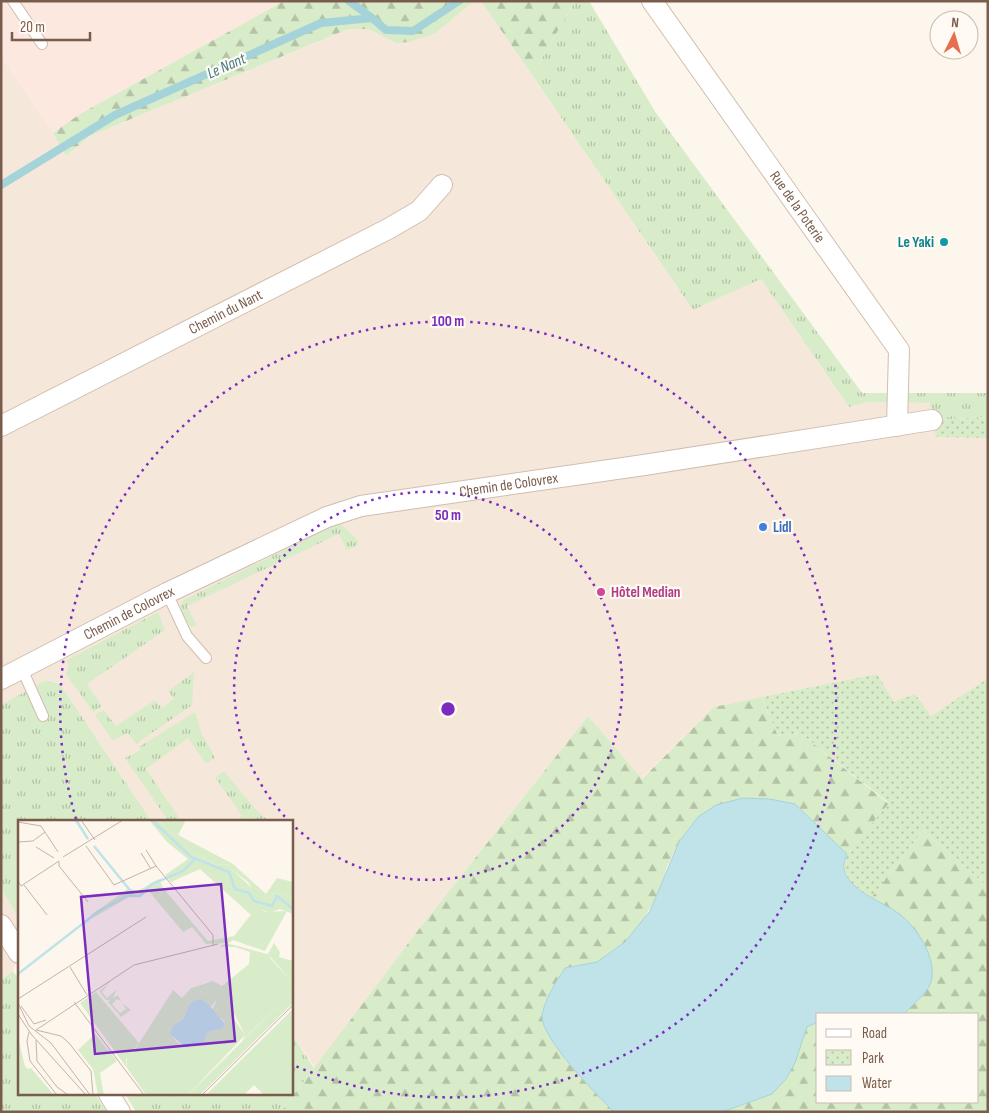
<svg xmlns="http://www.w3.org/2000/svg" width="989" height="1113" font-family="'Sofia Sans Condensed',sans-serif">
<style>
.residential{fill:#f5e8da}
.commercial{fill:#fde8e0}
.grass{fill:url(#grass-tufts)}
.forest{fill:url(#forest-firs)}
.park{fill:url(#park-dots)}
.water{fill:#bfe3e8;stroke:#a5d3da}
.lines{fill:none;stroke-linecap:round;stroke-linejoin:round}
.stream{stroke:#a5d3da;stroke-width:8}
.service-casing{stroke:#d1beb0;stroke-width:12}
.minor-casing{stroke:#d1beb0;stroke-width:22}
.service{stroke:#fff;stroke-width:10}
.minor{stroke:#fff;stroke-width:20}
.ring{fill:none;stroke:#7b2cbf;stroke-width:2.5;stroke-dasharray:2.5 5}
.culture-dot{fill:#0f9aa8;stroke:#fffaf3;stroke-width:2}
.shop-dot{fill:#3f7fe0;stroke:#fffaf3;stroke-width:2}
.hotel-dot{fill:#d1479c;stroke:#fffaf3;stroke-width:2}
.labels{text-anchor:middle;stroke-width:4.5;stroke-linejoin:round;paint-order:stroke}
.street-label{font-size:15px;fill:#7a5c4d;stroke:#fffaf3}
.culture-label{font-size:15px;font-weight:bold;fill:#0d838f;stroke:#fffaf3;text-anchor:end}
.shop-label{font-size:15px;font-weight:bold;fill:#366cbe;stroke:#fffaf3;text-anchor:start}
.hotel-label{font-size:15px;font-weight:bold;fill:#b23c85;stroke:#fffaf3;text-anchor:start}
.water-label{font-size:16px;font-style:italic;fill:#437c86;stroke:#fffaf3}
.inset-river{fill:none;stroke:#bfe3e8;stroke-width:2.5}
.inset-road{fill:none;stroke:#c5b3a7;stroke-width:1}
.view{fill:#7b2cbf;fill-opacity:0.15;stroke:#7b2cbf;stroke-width:2.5}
.inset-edge{fill:none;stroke:#7a5c4d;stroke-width:2.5}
.centre{fill:#7b2cbf;stroke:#fffaf3;stroke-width:2.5}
.ring-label{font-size:15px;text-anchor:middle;font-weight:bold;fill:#7b2cbf;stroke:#fffaf3;stroke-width:4.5;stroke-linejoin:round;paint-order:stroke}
</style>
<defs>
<pattern id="grass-tufts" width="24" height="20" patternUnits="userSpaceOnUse" patternTransform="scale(1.25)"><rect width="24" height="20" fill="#d8ecc9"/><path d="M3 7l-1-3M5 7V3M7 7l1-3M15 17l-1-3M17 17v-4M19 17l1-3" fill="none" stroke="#b4c2a5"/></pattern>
<pattern id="forest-firs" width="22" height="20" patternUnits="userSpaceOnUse" patternTransform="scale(1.25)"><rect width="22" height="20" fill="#d8ecc9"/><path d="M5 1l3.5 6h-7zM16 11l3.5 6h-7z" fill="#b4c2a5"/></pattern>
<pattern id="park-dots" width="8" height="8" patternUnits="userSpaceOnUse" patternTransform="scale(1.25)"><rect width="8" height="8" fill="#d8ecc9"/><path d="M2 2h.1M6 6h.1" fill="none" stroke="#b4c2a5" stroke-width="1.8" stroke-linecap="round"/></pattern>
</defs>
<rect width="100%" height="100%" fill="#fdf6ec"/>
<path class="residential" d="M474 1H481L693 310 761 279 849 407 867 402 931 403 936 437 988 438V678L931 716 894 702 877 674 714 707 641 779 588 716 419 929 315 1068 291 1033V822H152L60 684 46 680 1 705V56L53 133 66 156 90 136 348 29H368L396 43 436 33Z
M1 888 19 919V954L13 971 1 980Z"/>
<path class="commercial" d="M1 1H284L80 114 53 133 1 56Z"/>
<path class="grass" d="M575 1H589L656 113 862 393H988V417L932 420 930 403 867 402 849 407 761 279 693 310 532 75Z
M336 524 342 525 358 541V545L347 550 339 534 187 606 197 626 190 627 180 608 182 601Z
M158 612 165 630 87 684 102 706 93 712 66 674 69 665 67 660Z
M194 672 192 705 136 744 128 733 113 741 95 715 104 710 116 726 155 700 162 708 174 699 168 691Z
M46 680 60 684 152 822H19V919L1 888V705Z
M195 712 201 732 215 758 206 764 188 738 146 769 182 822H169L125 758 141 750 139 747Z
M224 771 256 810 271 822H235L242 816 215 777Z
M13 971 19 979V1094H95L107 1112H1V980Z
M291 1033 314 1068 281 1112H136L125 1094H291Z"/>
<path class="forest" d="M284 1H474L436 33 409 42 396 43 368 29H348L90 136 66 156 53 133 80 114Z
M481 1H575L532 75Z
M762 697 778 736 800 733 889 804 847 854 795 804 698 817 679 842 667 867 657 897 640 925 625 942 597 962 565 968C556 982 542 1001 542 1017 542 1040 597 1094 614 1112H281L419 929 588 716 642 779 714 707Z
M923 830 988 887V1112H722L772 1094 807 1027 818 1022V1102H978V1014H904L923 993 903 917 871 898Z"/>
<path class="park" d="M988 417V438L936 437 932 420Z
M877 674 894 702 915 694 931 716 988 678V887L923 830 871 898 850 882 844 869 847 854 889 803 800 733 778 736 762 697Z"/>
<path class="water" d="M743 798 770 799 795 804 847 854C846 858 843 865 844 869 848 892 888 903 903 917 919 931 937 959 931 982 928 993 911 1006 904 1014H818V1022L807 1027 795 1063 786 1079 772 1094 722 1112H614C597 1095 542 1039 542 1017 543 1001 556 982 565 968L597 962 625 942 650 911 679 842 698 817 716 805Z"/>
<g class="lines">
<path class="stream" d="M349 1 372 18
M1 185 115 115 321 23 372 18 386 30 413 31 459 1"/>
<g class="service-casing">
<path id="service" d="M13 1 42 44
M167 593 187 636 206 658
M22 669 43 716"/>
</g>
<g class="minor-casing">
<g id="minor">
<path id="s1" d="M652 1 899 350 897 426"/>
<path id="s2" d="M1 426 388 229 419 211 442 185"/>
<path id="s3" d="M1 679 167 593 327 517 361 506 644 465 932 420"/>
<path d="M1 925 19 953"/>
<path d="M109 1094 120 1112"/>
</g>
</g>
<use href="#service" class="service"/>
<use href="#minor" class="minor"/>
</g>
<g class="ring">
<path d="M290 822A194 194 0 1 1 292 824"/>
<path d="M76 819A388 388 0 1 1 293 1065"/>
</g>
<circle class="culture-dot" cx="944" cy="242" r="5"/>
<circle class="shop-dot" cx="763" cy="527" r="5"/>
<circle class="hotel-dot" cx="601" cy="592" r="5"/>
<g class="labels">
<g class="street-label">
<text dy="5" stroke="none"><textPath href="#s1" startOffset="252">Rue de la Poterie</textPath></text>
<text dy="5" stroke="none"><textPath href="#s2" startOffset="252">Chemin du Nant</textPath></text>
<text dy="5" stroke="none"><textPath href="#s3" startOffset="549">Chemin de Colovrex</textPath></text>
<text dy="5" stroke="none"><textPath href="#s3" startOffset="144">Chemin de Colovrex</textPath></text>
</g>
<g class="culture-label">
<text x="934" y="247">Le Yaki</text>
</g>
<g class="shop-label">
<text x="773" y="532">Lidl</text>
</g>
<g class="hotel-label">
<text x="611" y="597">Hôtel Median</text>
</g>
<g class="water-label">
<text transform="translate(226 65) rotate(-24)" y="6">Le Nant</text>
</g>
</g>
<g transform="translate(18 820)">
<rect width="275" height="275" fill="#fdf6ec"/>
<path d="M140 0H168L160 15 215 44 248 74 259 58 275 62V78L256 73 252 78 244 77 237 73 230 62 213 49 212 44 198 45 176 34ZM145 68 190 121 216 116 239 87 247 92 269 91 247 131 215 120 211 123 188 124 174 107 165 112 139 81ZM93 161 84 172 89 178 99 169 95 178 100 175 103 181 99 179 94 184 102 193 108 189 104 183 113 190 103 197 90 182 92 180H88L81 171ZM275 171V183L182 275H170ZM78 172 121 223 108 239 109 248 62 183ZM275 189V275H246L236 265 226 275H188ZM77 214 99 241 82 253 86 275H80L75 249 60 230ZM0 218 7 246 10 249 13 248 36 275H0Z" fill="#d8ecc9"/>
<path d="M131 0H140L176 34 198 45 213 44V49L244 77 252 78 256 73 275 78V94L262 89 251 93 240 88 233 95 182 49 153 62 147 55 170 39 149 22ZM141 59 145 68 139 81 131 71 122 77 113 76 75 98 73 95 111 68 119 71ZM256 123 262 132 261 137 275 141V163L250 134ZM180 166 182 171 199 179 193 187 185 180 172 183 165 199 154 209V216L159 222 166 227H173L186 222 190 212 200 210 207 202 197 193 204 182 215 191 216 199 227 215 170 275H128L109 248V236L116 231 155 170 164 178 173 168Z" fill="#d8ecc9"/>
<path d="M208 123 253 135 252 138 275 163V171L224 221 227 215 215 191 204 183 197 193 194 191 199 179 182 171 180 166 195 161 204 166 231 144 232 132 217 127H201Z" fill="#d8ecc9"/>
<path d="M178 180H185L193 187 207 204 203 209 190 212 186 222 168 228 152 214 155 206 165 199 172 183Z" fill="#bfe3e8"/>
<path class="inset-river" d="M58 0 70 19M134 0 173 37 211 52 217 69 231 73 236 81 254 86 259 76 275 89M76 26 115 74M0 154 81 91 109 76H122L134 64 165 51 178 38"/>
<path class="inset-road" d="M63 0 77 20M0 2 23 6 40 32M0 22 15 21 27 12M68 26 96 65 138 46 195 115V126M18 27 36 38M128 30 138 46M123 33 133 49M45 37 105 0M0 61 3 66 41 41V46L70 82M6 65 29 95M52 147 69 175M0 179 128 97M56 182 126 275M0 183 11 206 33 223 72 275M3 186 16 204 28 200M0 194 13 214 68 275M18 210 116 145 200 124M18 210 43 216 51 223 73 251 75 275M11 212 9 221 12 241 39 275M18 220 19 241 39 267 50 275M184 275 275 185"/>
<path class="view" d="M203 64 217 221 77 234 63 77Z"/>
<rect width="275" height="275" class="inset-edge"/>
</g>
<circle cx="448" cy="709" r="8" class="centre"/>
<g class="ring-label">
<text x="448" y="326">100 m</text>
<text x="448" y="520">50 m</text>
</g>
<rect width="989" height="1113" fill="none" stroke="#7a5c4d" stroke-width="5"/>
<rect x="816" y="1013" width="162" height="90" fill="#fffaf3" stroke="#cabbb1"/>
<rect x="826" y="1029" width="25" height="8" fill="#ffffff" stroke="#cabbb1"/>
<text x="862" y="1038" font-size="15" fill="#7a5c4d">Road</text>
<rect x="826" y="1050" width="25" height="15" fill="url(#park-dots)" stroke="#cabbb1"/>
<text x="862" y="1063" font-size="15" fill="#7a5c4d">Park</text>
<rect x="826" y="1076" width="25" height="15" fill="#bfe3e8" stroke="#cabbb1"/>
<text x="862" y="1088" font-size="15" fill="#7a5c4d">Water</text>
<g transform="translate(954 35) rotate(5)"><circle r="24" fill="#fffaf3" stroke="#cabbb1"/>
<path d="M0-4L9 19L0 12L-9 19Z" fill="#e76f51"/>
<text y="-8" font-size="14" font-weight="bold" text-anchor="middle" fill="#7a5c4d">N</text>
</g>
<path d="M12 32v8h78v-8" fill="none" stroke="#7a5c4d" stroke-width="2.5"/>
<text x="20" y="32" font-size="15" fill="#7a5c4d" stroke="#fffaf3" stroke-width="4" paint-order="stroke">20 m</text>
</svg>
